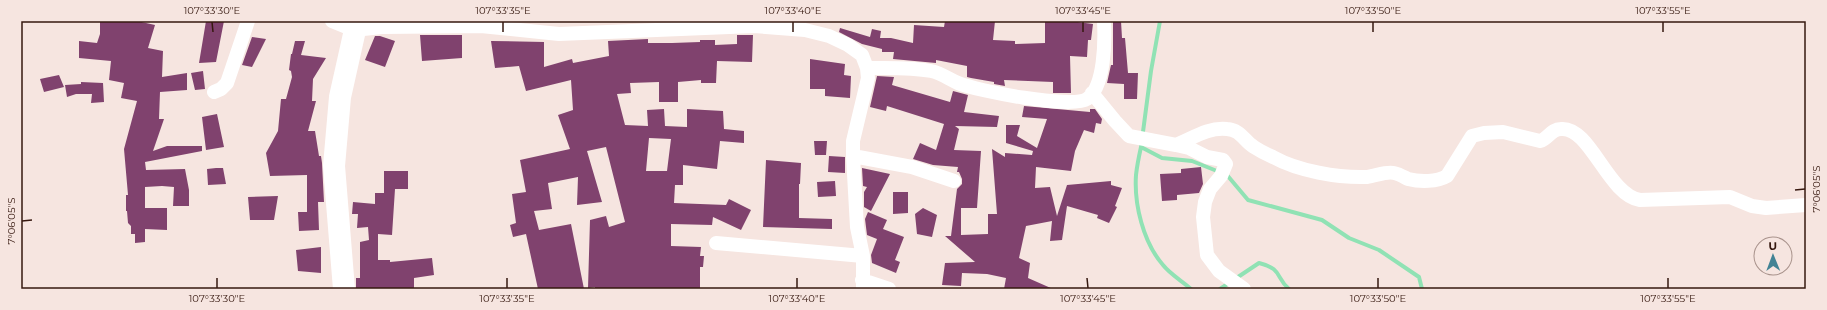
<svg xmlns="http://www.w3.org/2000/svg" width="1827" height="310" font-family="Montserrat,sans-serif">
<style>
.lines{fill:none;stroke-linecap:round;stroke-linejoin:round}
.stream{stroke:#90e2b4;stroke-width:4}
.building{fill:#80426e;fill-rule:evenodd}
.minor{stroke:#fff;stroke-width:14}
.primary{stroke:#fff;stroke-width:22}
.ticks{fill:none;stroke:#36180f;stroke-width:1.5}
.neatline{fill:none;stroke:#36180f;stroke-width:1.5}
.ticks-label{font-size:10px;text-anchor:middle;fill:#36180f}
</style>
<rect width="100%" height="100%" fill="#f6e5e0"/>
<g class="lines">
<path class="stream" d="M1160 21 1151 71 1141 147 1162 158 1192 161 1227 175 1248 200 1322 220 1349 238 1379 250 1419 277 1422 289
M1141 147C1139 156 1137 166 1136 175 1134 204 1143 242 1163 265 1170 274 1182 281 1191 289
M1220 289 1259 263C1283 269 1275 277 1289 289"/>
</g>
<path class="building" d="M100 21H137L155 25 148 48 163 51 162 77 187 73V90L160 92 159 119H164L153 151 167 146H202V151L145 162 146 170 185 169 189 190V206H173L174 187 162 186 145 187V208H167V230L145 229V242L135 243V234H131V226L128 223 127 211H126V195H128L124 149 137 101 121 98 124 83 109 80 111 61 79 58V41L97 43 100 34Z
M206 21H224L216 62 199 63Z
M945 21H995L993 40 1015 41V44L1045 43V21H1070L1093 24 1091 40H1088L1087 57 1070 56 1071 93H1053V82L1004 80 1005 86 994 84V82L971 78 967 77V66L936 60V63L893 59 894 52H882V49L862 44 839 32 840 28 870 37 872 29 881 31 880 38H891L913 43 914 25 944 27Z
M1113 21H1121L1122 38H1125L1128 73H1138L1137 99H1124V84L1107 83 1111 65H1113Z
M420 35H462V58L422 61Z
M737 35H753L752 62 717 61 716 83H701V80L678 82V102H659V82L630 83 631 93 617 94 625 125 648 126 647 110 664 109 665 126 687 127V109L723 111 724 129 744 131V143L720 141 717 169 683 165V185H675L674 203 726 205 729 199 751 210 741 230 713 217 712 225 671 224V246L701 247 700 256H704L703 267H700V289H595V287L588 288 590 220 606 216 609 227 625 222 606 147 587 151 602 202 577 205 578 177 548 183 552 209 534 211 539 230 571 224 584 289H538L526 234 513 237 510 225 516 223 512 194 526 192 520 160 570 149 558 115 573 110 571 80 526 91 519 66 495 68 491 41 544 42V67L572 59 573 63 609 56 608 41 648 39V43H672L700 42V40H715V45L737 44ZM649 138 671 139 667 171H646Z
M375 36H380L395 41 385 67 365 60Z
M252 37 266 39 252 67 242 65Z
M295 41H305L301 55 326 58 313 79 312 101H316L308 131H315L319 156H321L322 163 324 202H318L319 230 299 231 298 212H307V175L270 176 266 153 278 131 281 99H286L292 77 291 71 289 70 291 54H292Z
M810 59 845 64 844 75 851 76 850 98 825 96V89H810Z
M203 71 205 89 195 90 191 73Z
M59 75 64 87 44 92 40 79Z
M877 76 894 77 892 85 950 102 953 91 968 95 964 112 999 116 997 127 955 126 959 129 954 150 981 151 977 208H961V235L988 234V214H997L992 149 1005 157V153L1032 155 1033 151 1006 143V125H1020L1017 136 1037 148 1047 119 1022 117 1024 106 1090 112V109H1095L1102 119 1101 124 1096 123 1094 133 1084 130 1075 151 1071 171 1036 167 1035 188 1050 187 1057 216 1067 185 1111 181V185L1122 188 1115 206 1117 207 1109 223 1097 218 1098 215 1067 206 1062 240 1050 241 1052 221 1026 226 1019 258 1030 263 1028 278 1053 289H1004L1006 278 987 274 962 273 961 286 942 285 945 263 975 262 945 236H951L957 189 962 184V179L959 172H957L958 167 933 165 913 159 920 143 936 150 944 124 887 106 886 111 870 107Z
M81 82 103 83 104 102 91 103 92 94H76L67 97 65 85 81 84Z
M217 114 224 147 206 150 202 117Z
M814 141H827L826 155H815Z
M829 156 845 157V173L828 172Z
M766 160 801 163 800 184H799V218L832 219V229L763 227Z
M1201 167 1203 184 1199 193 1177 195V200L1162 201 1160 174 1181 173V169Z
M216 168H223L226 184 208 185 207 169Z
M862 168 890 174 871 211 864 207V192L867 187 863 186Z
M384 171H408V189H395L392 235 378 234V260H390V262L432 258 434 275 414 278V289H356V278H360V242L369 240 368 227 357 228 358 214H352L353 202 375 204V193H384Z
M835 181 836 196 818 197 817 182Z
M893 192H908V213L893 214Z
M278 196 274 220H250L248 197Z
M923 208 937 215 932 237 917 234 915 214Z
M868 212 887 220 883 229 904 237 895 260 900 262 896 273 872 263 871 255 877 239 867 235 865 219Z
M321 247V273L298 271 296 250Z"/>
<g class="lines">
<path class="minor" d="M332 21 354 30 382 27 481 26 559 34 754 26 805 30 829 36 848 45 862 55 867 68 868 78 853 141V156L857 227 863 256V289
M867 68C888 68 911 67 931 71 941 73 949 79 958 83 977 91 1072 109 1087 99 1105 87 1105 40 1104 21
M214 92 221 89 227 83 248 21
M1092 93 1115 121 1129 136 1176 145 1189 148 1207 157 1223 160 1226 164 1221 176 1210 189 1205 202 1203 217 1207 255 1219 271 1244 289
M1176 145C1193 138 1208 127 1227 129 1241 130 1244 141 1254 147 1260 151 1266 154 1273 157 1298 171 1338 178 1367 177 1376 176 1386 171 1394 173 1399 174 1404 177 1408 179 1420 182 1437 182 1447 176L1472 136 1484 133 1503 132 1540 141C1548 139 1551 129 1561 129 1590 126 1608 195 1640 200L1730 197 1752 206 1766 208 1806 205
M853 156 912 167 954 181
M716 243 863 256
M862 280 889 289"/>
<path class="primary" d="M344 289 334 166 340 97 357 21"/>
</g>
<path class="ticks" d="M212 22 213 32M503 22V32M793 22V32M1083 22V32M1373 22V32M1663 22V32M1795 190 1805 189M22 221 32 220M217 278V288M507 278V288M797 278V288M1087 278 1088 288M1378 278V288M1668 278V288"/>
<rect width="1827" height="310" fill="none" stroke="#f6e5e0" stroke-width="44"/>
<g transform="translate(1773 256) rotate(359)"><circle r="19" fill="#f6e5e0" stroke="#a9938c"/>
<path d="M0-3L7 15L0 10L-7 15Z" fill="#428395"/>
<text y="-6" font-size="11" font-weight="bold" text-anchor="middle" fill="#36180f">U</text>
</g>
<rect x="22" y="22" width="1783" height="266" class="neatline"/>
<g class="ticks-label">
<text x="212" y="14">107°33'30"E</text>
<text x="503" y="14">107°33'35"E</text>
<text x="793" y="14">107°33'40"E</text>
<text x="1083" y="14">107°33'45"E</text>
<text x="1373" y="14">107°33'50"E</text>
<text x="1663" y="14">107°33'55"E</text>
<text transform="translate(1816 189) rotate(-90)" y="4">7°06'05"S</text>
<text transform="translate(11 221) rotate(-90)" y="4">7°06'05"S</text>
<text x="217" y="302">107°33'30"E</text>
<text x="507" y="302">107°33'35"E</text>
<text x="797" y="302">107°33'40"E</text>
<text x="1088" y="302">107°33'45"E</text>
<text x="1378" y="302">107°33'50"E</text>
<text x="1668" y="302">107°33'55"E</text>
</g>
</svg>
